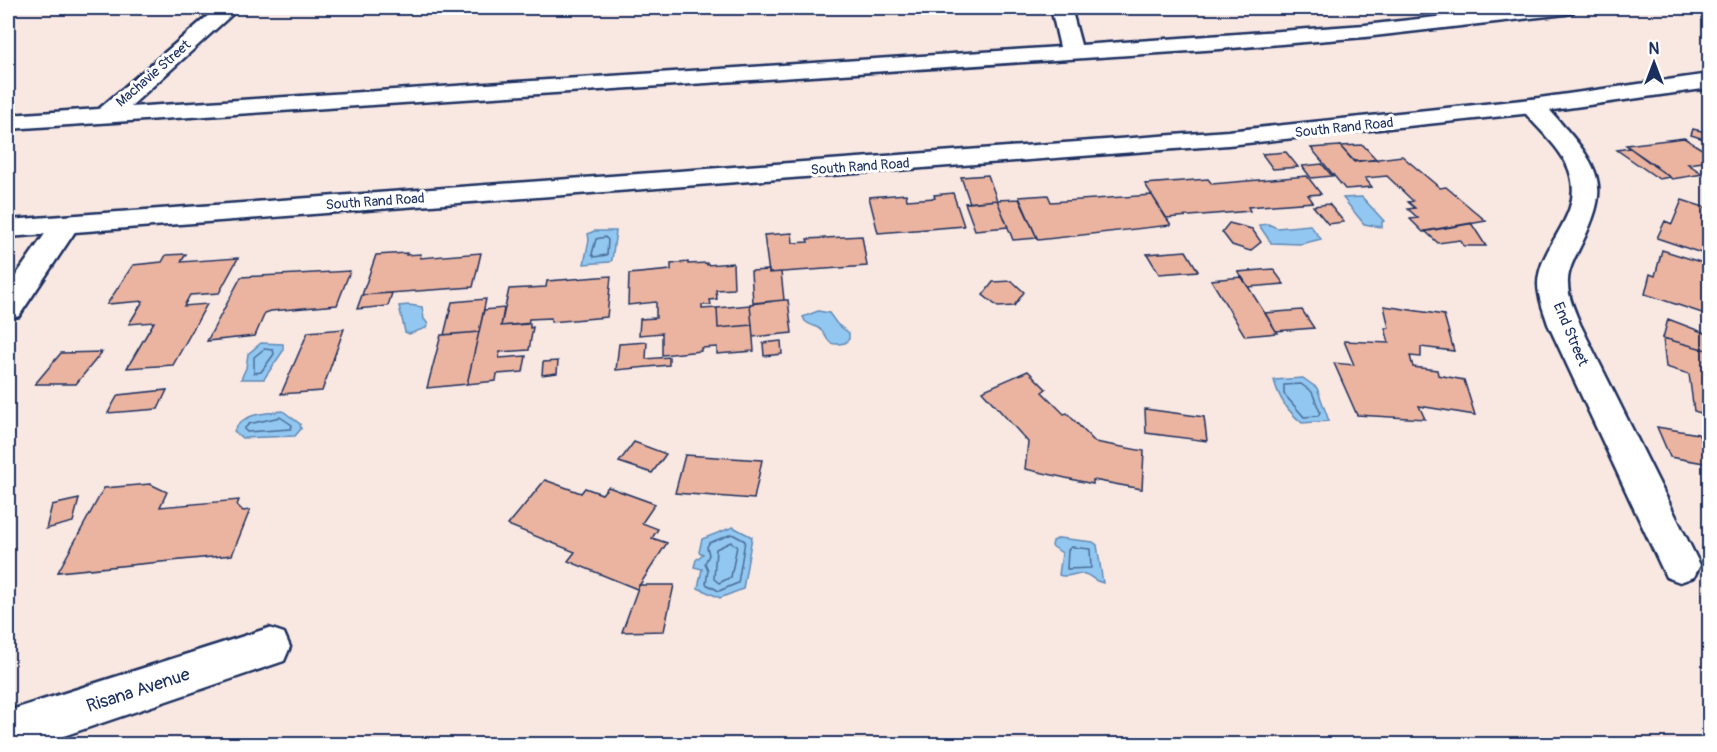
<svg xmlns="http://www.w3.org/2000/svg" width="1717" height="752" font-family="Pangolin,sans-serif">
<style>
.water{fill:#91c7f0;stroke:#628ab6;stroke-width:1.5}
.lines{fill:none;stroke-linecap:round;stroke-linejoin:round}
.shore{stroke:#4a6c98;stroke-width:1.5}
.building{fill:#ebb4a0;stroke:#1b2f5e;stroke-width:1.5}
.minor-casing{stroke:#1b2f5e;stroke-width:5}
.major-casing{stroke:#1b2f5e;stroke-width:5}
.minor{fill:#fff;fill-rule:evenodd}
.major{fill:#fff;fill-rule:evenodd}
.labels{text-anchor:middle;stroke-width:6;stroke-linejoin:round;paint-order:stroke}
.far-street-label{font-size:14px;fill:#1b2f5e;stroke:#fff}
.street-label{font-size:15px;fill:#1b2f5e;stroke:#fff}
.near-street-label{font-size:18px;fill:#1b2f5e;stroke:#fff}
</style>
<rect width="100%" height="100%" fill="#f9e8e2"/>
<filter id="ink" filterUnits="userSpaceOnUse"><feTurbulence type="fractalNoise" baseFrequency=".0167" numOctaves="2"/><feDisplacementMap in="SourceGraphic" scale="12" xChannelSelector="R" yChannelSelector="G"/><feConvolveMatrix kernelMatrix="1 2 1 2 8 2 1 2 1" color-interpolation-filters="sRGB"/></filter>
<g filter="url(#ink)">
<path class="water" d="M1362 197 1384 221 1382 222V227L1364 224 1343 198Z
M1268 224 1277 228 1310 225 1321 239 1301 244 1271 243 1259 225Z
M594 231H616L612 260 610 262 584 264 589 240 588 234Z
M409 305 422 307 424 319 428 324 426 328 409 334 405 332 399 306Z
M818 311 829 313 837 324 849 333V339L845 343C823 348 830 335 818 328 813 325 809 325 805 321L803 317Z
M261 343 283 344V351L264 379H241L246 368 248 354Z
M1303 378 1317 388 1329 421 1302 423C1287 410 1279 399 1274 380Z
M283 411 300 424 301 429 295 436 242 438 234 431C242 413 265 413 283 411Z
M733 527 752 537 743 589 720 598 698 588 702 569 694 567 696 560 703 554 699 552 702 539Z
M1059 538 1093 542 1097 545 1103 583C1093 581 1092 576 1085 574 1076 571 1068 579 1059 575L1062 553 1052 546 1053 541Z"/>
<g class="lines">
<path class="shore" d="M605 237 608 240 607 255 594 257 592 254 596 239Z
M264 349 273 350 274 354 261 372 254 373V357Z
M1301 384 1312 392 1320 412 1318 416 1304 417 1284 394V385Z
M280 417 292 425 291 429 247 432 244 429 249 424Z
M732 534 745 541 738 583 719 591 706 584 708 570 705 563 709 555 707 547 709 543Z
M731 542 737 546 731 577 719 583 714 579 716 549Z
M1071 547 1090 549 1091 568 1067 569 1068 550Z"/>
</g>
<path class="building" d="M1693 129 1710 133V141L1691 135Z
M1684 138 1710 154V161L1688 164 1703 174 1672 179 1626 145Z
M1363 145 1377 160 1354 161 1340 146Z
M1340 146 1354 162 1402 156 1440 188 1446 187 1486 221 1423 232 1410 219 1418 218 1408 209 1415 208 1408 202 1413 201 1387 176 1365 178 1372 187 1345 189 1311 148Z
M1630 148 1656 166H1654L1670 177 1659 179 1617 150Z
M1286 152 1298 167 1273 169 1262 154Z
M1322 164 1332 176 1311 178 1302 166Z
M988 175 997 200 970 203 961 177Z
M1307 176 1321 194 1308 195 1313 202 1248 207 1250 211 1166 218 1145 184 1208 179 1212 184Z
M953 193 964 226 878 233 869 197 906 194 907 200 935 198 934 195Z
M1048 195 1051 202 1152 195 1171 225 1038 240 1019 197Z
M1019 199 1037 238 1013 240 997 200Z
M997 200 1008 227 975 230 965 203Z
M1682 200 1710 209V256L1657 238 1665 221 1672 224Z
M1329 204 1344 222 1328 224 1313 206Z
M1229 223 1252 229 1261 242 1250 251 1232 245 1222 232Z
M1471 223 1486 246H1464L1460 240 1438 243 1425 231Z
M792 233 793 243 808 242 807 239 862 236 867 266 769 273 764 235Z
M1662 250 1710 265V292L1705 314 1645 294 1650 274 1655 276Z
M1186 251 1198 271 1159 274 1147 254Z
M407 253 406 255 421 254 420 258 481 253 473 287 362 295 376 255Z
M186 254 181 262 238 258 219 293 190 295 184 306 207 304 173 365 127 368 154 322 129 324 143 301 107 304 133 265 162 262 166 255Z
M688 262V264L707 263V265L733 263 734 289 716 290 717 299 710 300 711 305H702V309L717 308 718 328 752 325 754 351 717 354V347L701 348V351L662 355V333L639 335 640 319 656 318V302L628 305 629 274 671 270V264Z
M1273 269 1284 284 1248 287 1238 272Z
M769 270V273L781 272 784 300 753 303 751 271Z
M350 271 337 305 271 311 265 313 255 336 207 341 241 277Z
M611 276 607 317 551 322V318L529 319 528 324 501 326 509 289 546 287 547 281Z
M1242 277 1276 331 1278 333 1245 336 1211 280Z
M1012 281 1024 292 1014 306 998 307 983 295 993 282Z
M392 293 388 306 357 309 362 295Z
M486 299 479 332 444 335 452 302Z
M784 300H788L792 333 753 337 750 304Z
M750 305 752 325 718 328 717 308Z
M1384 306 1444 315 1454 351 1421 347V357L1410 356 1413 367 1437 370 1438 375 1464 380 1475 415 1419 406 1425 419 1357 415 1334 363 1354 365 1344 341 1389 343 1385 328H1389Z
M504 308 501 326 530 323V328L533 327 529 350 500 352 499 358 526 356 523 372 497 374 496 381 467 384 484 310Z
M1302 310 1314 328 1276 331 1265 313Z
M1668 319 1710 335V351L1663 338Z
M344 329 322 391 281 394 308 332Z
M479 332 467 384 427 388 441 335Z
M1663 338 1710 351V416L1694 411 1689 374 1666 367Z
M781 341 782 354 764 356 763 343Z
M647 342 646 359 669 357V365L616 370 619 344Z
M102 352 76 384H35L61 353Z
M558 361 557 373 542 375 543 362Z
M1028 371 1046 389 1042 392 1064 414 1067 413 1095 442 1144 451 1142 489 1093 480V484L1025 469 1028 442 982 391Z
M167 390 158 409 108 413 118 395Z
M1145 409 1204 417 1207 441 1146 433Z
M1657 427 1698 434 1710 457V464L1670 457Z
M634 442 666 454 652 473 619 462Z
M685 455 762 460 754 499 675 493Z
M545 480 581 493 585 488 602 494 608 487 655 504 642 523 658 529 652 538 667 543 637 589 568 561 575 552 508 525Z
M150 484 167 492 160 507 239 500 237 505 243 511 250 510 232 555 58 572 104 488Z
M79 499 73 522 46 529 52 505Z
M639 585H674L664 631 622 632Z"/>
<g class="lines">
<g class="minor-casing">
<path id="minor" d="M217 8H239L130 107 1060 47 1051 8H1071L1081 45 1365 25 1516 8H1576L1573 12 1566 14 1365 37 1220 49 8 129V115L99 109Z
M1532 99C1546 102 1556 118 1566 129 1605 174 1607 192 1581 245 1575 257 1567 271 1568 284 1568 298 1575 311 1580 324L1700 565 1694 577 1680 582 1666 577 1548 324C1544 311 1538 298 1538 284 1539 245 1582 218 1571 176 1564 148 1536 129 1520 106L1524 101Z
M66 216 76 218 80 224 19 316 8 319V287L56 218Z
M269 628 284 633 290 647 284 661 40 744H8V711Z"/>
</g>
<g class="major-casing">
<path id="major" d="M1710 74V88L1532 113 1228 145 8 237V220L1228 131 1532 99Z"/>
</g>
<use href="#minor" class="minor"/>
<use href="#major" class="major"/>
</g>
</g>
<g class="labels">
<g class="far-street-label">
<text transform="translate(153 73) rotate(-41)" y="5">Machavie Street</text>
<text transform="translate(1344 127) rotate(-6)" y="5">South Rand Road</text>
<text transform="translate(860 166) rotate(-4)" y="5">South Rand Road</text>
<text transform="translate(375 201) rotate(-4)" y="5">South Rand Road</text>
</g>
<g class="street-label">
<text transform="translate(1571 334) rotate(67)" y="5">End Street</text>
</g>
<g class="near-street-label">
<text transform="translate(138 690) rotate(-18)" y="6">Risana Avenue</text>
</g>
</g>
<rect width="1717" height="752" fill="none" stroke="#fff" stroke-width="30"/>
<rect x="15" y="15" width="1687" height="722" fill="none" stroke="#1b2f5e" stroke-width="2" filter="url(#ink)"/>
<g transform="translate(1654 63)" stroke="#ffffff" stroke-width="4.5" paint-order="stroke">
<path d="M0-4.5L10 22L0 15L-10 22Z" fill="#1b2f5e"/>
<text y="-9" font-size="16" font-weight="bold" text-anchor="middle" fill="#1b2f5e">N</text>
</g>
</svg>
